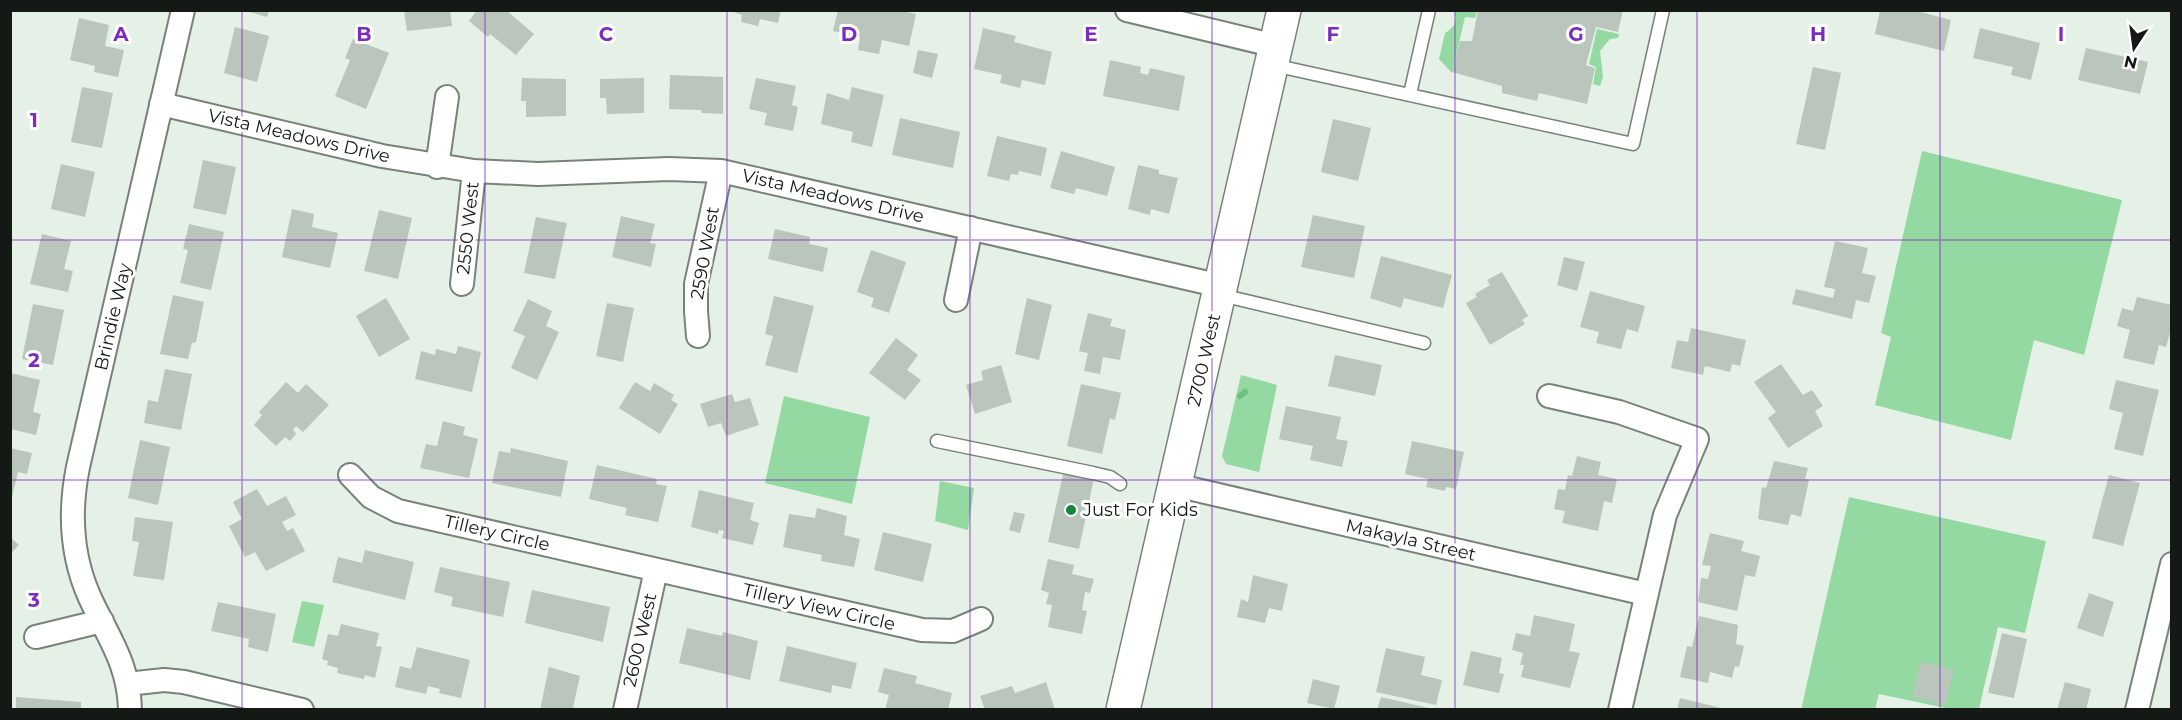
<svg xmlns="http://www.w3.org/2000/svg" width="2182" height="720" font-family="Montserrat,sans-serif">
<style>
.green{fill:#93d9a1}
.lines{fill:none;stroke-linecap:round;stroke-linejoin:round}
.stream{stroke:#6dc07f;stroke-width:6}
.building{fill:#bac5bc}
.service-casing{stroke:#78827a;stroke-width:15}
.minor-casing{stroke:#78827a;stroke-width:26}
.secondary-casing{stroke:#78827a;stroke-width:36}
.service{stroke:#fff;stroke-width:12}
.minor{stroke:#fff;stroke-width:22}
.secondary{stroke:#fff;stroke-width:33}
.grid{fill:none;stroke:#7b2cbf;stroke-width:1.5;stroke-opacity:0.55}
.poi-dot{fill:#14863e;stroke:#fff;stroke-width:2}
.labels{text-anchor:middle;stroke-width:6;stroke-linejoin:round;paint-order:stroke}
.street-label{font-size:18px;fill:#151916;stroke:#fff}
.poi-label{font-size:18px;fill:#151916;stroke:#fff;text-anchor:start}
.grid-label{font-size:20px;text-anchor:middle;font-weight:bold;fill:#7b2cbf;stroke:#fff;stroke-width:6;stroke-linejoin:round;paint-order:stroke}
</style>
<rect width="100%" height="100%" fill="#e5f0e6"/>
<path class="green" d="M1454 11H1477L1475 18 1465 17 1452 73 1439 59 1445 33C1454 28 1458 21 1454 11Z
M1597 29 1619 34 1618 38 1610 39 1600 51 1603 77 1600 86 1593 84 1596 67 1589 64Z
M1922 151 2122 200 2084 355 2034 340 2011 440 1875 405 1891 337 1881 333Z
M1241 375 1277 385 1259 472 1226 464 1222 456Z
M784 396 870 417 852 504 765 483Z
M940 481 974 488 968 530 935 521Z
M1849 497 2046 541 2025 633 1998 627 1979 709H1950L1879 694 1875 709 1801 710Z
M302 601 324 605 314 647 292 642Z"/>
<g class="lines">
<path class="stream" d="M1240 396 1245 392"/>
</g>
<path class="building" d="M243 10H269L267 17Z
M404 10H450L452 26 407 31Z
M477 10H506L534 34 516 55 490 34 488 37 469 21Z
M728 10H781L778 23 760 19 758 26 741 22 742 15Z
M838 10H899L916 14 909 46 882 40 879 54 858 50 860 37 833 31Z
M1478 10H1623L1618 32 1596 27 1586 65 1595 68 1587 104 1539 93 1537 101 1502 93V86L1452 72 1460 41H1472Z
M1880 10H1913L1951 20 1944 51 1875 34Z
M79 18 109 25 105 46 124 50 118 77 94 72 95 66 70 60Z
M235 27 269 36 257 82 224 73Z
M983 28 1016 36 1014 42 1052 52 1045 85 1022 80 1020 88 1000 83 1002 75 974 69Z
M1980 28 2040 43 2031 80 2011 75 2013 67 1973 58Z
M353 39 389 53 366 109 335 96 350 60 345 58Z
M2086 48 2148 62 2140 94 2078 80Z
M918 50 938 54 932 78 913 73Z
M1110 60 1141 67 1140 73 1148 75 1150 68 1185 76 1179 111 1103 96Z
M1813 67 1841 73 1825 150 1796 144Z
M670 75 723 77V114L702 113 701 110 669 109Z
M522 78 566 79V116L526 117V101H521Z
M644 78V113L607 114 606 98H600V79Z
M756 78 796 86 792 105 798 107 793 131 764 125 767 113 749 109Z
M82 87 113 93 102 148 71 142Z
M852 87 884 95 872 147 851 142 853 132 821 124 827 93 849 100Z
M900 118 960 132 953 168 892 155Z
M1333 119 1371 128 1358 181 1321 172Z
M997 136 1047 148 1041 176 1019 171 1018 175 1011 174 1009 181 987 176Z
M1061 151 1115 167 1107 196 1076 188 1074 194 1050 188Z
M203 160 236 167 226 215 193 208Z
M61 164 95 172 85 217 51 209Z
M1138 165 1159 170V174L1178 178 1169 214 1151 209 1150 215 1128 209Z
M292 209 314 214 312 227 338 233 330 268 282 257Z
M379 210 412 218 398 279 364 271Z
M1313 215 1365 226 1354 278 1301 267Z
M621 216 655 224 650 243 656 244 651 267 612 257Z
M536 217 567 223 555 279 524 273Z
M189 224 224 232 211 290 180 283 188 250 183 249Z
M775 229 810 237 809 244 828 248 823 272 768 259Z
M42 234 71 241 64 269 73 271 68 292 30 284Z
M1835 241 1868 248 1862 273 1876 276 1869 303 1856 300 1852 319 1792 304 1796 289 1833 298 1835 289 1824 287Z
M871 250 906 262 889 313 871 307 874 298 857 292Z
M1381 256 1452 275 1443 308 1404 298 1401 308 1370 298Z
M1564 257 1585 262 1577 291 1557 285Z
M1502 272 1528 316 1522 320 1525 324 1490 345 1466 303 1477 297 1475 294 1490 285 1487 280Z
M1590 291 1645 306 1638 332 1627 329 1621 349 1596 343 1599 332 1580 327Z
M173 295 204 302 196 342 192 343 188 359 160 354Z
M774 296 814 306 797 373 765 365 773 336 765 334Z
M2137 297 2172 305V326L2166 347 2159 345 2154 365 2123 358 2130 330 2117 326 2122 308 2133 311Z
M386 298 410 339 379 357 356 316Z
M1027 298 1052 305 1039 360 1015 354Z
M528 299 552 311 546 326 559 332 537 380 511 368 525 336 513 331Z
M607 303 634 308 623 362 596 356Z
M33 304 64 310 53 365 22 359Z
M1088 313 1112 319 1110 326 1126 330 1120 360 1103 357 1100 374 1084 371 1088 353 1079 351Z
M1691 328 1746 340 1740 366 1732 364 1730 372 1705 366 1703 375 1671 368 1677 340 1688 342Z
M896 338 918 355 907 370 921 380 905 400 869 373Z
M458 346 481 352 472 392 415 379 421 351 435 355 436 349 456 354Z
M1335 355 1382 365 1375 396 1328 386Z
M1781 364 1803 395 1812 390 1823 406 1815 411 1823 426 1788 448 1768 418 1776 412 1754 382Z
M1001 365 1012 402 975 414 966 385 983 380 981 371Z
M165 369 192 374 181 430 144 423 148 400 158 402Z
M11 373 40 380 33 412 41 414 36 435 10 429Z
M2116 380 2159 390 2143 456 2114 449 2123 413 2109 409Z
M286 382 298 393 306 384 329 405 303 432 296 426 293 430 296 434 290 441 285 437 276 446 254 425 262 415 259 412Z
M635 382 650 391 654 383 674 395 671 400 678 404 660 434 619 408Z
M1081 384 1121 393 1115 420 1110 418 1102 454 1067 446Z
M732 394 735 402 750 398 759 425 726 436 721 423 708 427 700 404Z
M1286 406 1341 417 1336 439 1348 441 1342 467 1310 460 1313 446 1279 439Z
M443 421 465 427 463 435 478 439 469 478 420 468 426 444 437 446Z
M140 440 170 447 158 505 128 498Z
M1412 441 1464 452 1456 489 1446 487 1445 491 1426 487 1428 479 1405 474Z
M10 448 32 453 27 474 18 472 11 501Z
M511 448 568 461 561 497 492 483 499 451 510 453Z
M1577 456 1601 462 1598 475 1617 479 1612 503 1604 501 1598 531 1562 523 1565 511 1554 509 1558 489 1565 490 1568 475 1572 476Z
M1774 461 1808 468 1805 479 1809 480 1801 517 1791 514 1788 525 1758 519 1762 487 1766 488Z
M597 465 657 479 656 484 667 486 658 522 625 515 627 508 589 499Z
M1064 470 1094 478 1079 549 1048 542Z
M2109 475 2140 483 2123 546 2092 538Z
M257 489 267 506 286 496 296 515 282 522 287 531 293 528 305 551 266 571 255 552 245 557 229 526 242 519 233 502Z
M699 490 754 503 750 520 759 523 753 545 722 538 724 531 719 530 718 534 691 527Z
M817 508 847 516 844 535 860 539 854 567 821 561 822 555 783 547 789 514 815 518Z
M1014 512 1025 514 1020 533 1009 530Z
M135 517 173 522 164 580 133 576 139 542 132 541Z
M883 532 932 544 923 582 874 570Z
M1710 533 1744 541 1741 551 1760 556 1755 577 1745 575 1737 611 1698 602 1701 578 1708 579 1711 566 1702 565Z
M10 537 19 545 10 554Z
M365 550 414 562 405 600 332 582 338 557 362 563Z
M1048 559 1074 565 1072 574 1094 579 1090 593 1085 592 1082 610 1087 611 1082 634 1048 627 1052 605 1046 604 1049 593 1041 590Z
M440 567 510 582 503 617 451 606 453 597 434 592Z
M1253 575 1288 584 1282 611 1269 608 1265 623 1237 617 1241 599 1248 602Z
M532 590 610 607 603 642 525 623Z
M2089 593 2114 602 2103 637 2077 628Z
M218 602 276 614 268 652 248 647 249 639 211 631Z
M1534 615 1575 624 1569 651 1580 653 1570 688 1521 677 1524 665H1520L1523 653 1512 650 1516 633 1530 636Z
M1699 616 1738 625 1736 644 1744 646 1739 667 1735 666 1732 678 1710 672 1708 683 1680 677 1687 646 1692 647Z
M341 624 379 633 376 646 382 647 375 678 365 675 364 679 337 673 338 668 327 665 328 661 322 659 328 634 338 636Z
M687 628 722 636 723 632 758 641 750 680 679 663Z
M2002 633 2027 639 2014 698 1988 693Z
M787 646 857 663 851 689 832 685 831 693 779 681Z
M417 647 470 660 461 698 439 693 440 689 428 686 426 694 395 687 400 666 411 669Z
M1386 648 1425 657 1421 675 1442 680 1436 705 1376 692Z
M1471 651 1502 658 1499 673 1504 674 1499 693 1463 685Z
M1921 661 1954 670 1945 705 1912 697Z
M549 667 580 676 573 707 579 710H540Z
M884 668 917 676 915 683 952 693 948 710H885L889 695 878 692Z
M1313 679 1340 686 1334 709 1307 703Z
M1046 682 1055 710H985L980 696 1012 686 1015 693Z
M2065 682 2091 689 2086 710H2057Z
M16 697 81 702V710H16Z
M1381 697 1429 708V710H1377Z
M1680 698 1725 709V710H1677Z"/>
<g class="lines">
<g class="service-casing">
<path id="service" d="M1273 65 1633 144 1663 10
M1410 94 1429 10
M1221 295 1424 343
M937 441 1093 473 1110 477 1120 484"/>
</g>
<g class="minor-casing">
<path id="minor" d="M1127 10 1276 46
M161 104 382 156 474 171 538 174 669 169 721 171 1221 286
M437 167 447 97
M462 284 474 171
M956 300 971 228
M698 336 696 311V284L721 171
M1549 396 1619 412 1697 439 1665 515 1620 710
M350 475 371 497 398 511 922 630 953 631 981 619
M1175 485 1646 594
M36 637 102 621
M127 684 164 680 184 682 302 710
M130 710C129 664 108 637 90 598 71 556 69 512 78 467L183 10
M625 710 656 570
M2137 710 2172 564"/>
</g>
<g class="secondary-casing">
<path id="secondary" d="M1123 710 1284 10"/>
</g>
<use href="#service" class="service"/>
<use href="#minor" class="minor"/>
<use href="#secondary" class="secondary"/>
</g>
<path class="grid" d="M242 10V710M485 10V710M727 10V710M970 10V710M1212 10V710M1455 10V710M1697 10V710M1940 10V710M10 240H2172M10 480H2172"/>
<circle class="poi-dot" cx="1071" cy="510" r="6"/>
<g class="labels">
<g class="street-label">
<text transform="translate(299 136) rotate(13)" y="6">Vista Meadows Drive</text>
<text transform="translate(833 196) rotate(13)" y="6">Vista Meadows Drive</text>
<text transform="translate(468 228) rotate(-84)" y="6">2550 West</text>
<text transform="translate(705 253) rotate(-80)" y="6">2590 West</text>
<text transform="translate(113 317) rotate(-77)" y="6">Brindie Way</text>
<text transform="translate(1204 360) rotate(-77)" y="6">2700 West</text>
<text transform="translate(497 533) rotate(13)" y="6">Tillery Circle</text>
<text transform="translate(1411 540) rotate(13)" y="6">Makayla Street</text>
<text transform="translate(819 607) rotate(13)" y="6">Tillery View Circle</text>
<text transform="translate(640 640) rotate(-77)" y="6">2600 West</text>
</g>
<g class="poi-label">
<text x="1083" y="516">Just For Kids</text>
</g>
</g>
<g class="grid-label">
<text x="121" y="41">A</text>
<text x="364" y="41">B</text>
<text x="606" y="41">C</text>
<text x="849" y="41">D</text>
<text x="1091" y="41">E</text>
<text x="1333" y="41">F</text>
<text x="1576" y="41">G</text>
<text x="1818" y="41">H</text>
<text x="2061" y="41">I</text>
<text x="34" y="127">1</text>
<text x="34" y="367">2</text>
<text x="34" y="607">3</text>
</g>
<rect width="2182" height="720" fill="none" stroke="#151916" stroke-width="24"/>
<g transform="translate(2134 48) rotate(193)" stroke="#ffffff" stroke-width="4.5" paint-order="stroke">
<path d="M0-4.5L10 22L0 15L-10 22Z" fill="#151916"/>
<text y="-9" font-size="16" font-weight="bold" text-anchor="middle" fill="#151916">N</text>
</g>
</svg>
